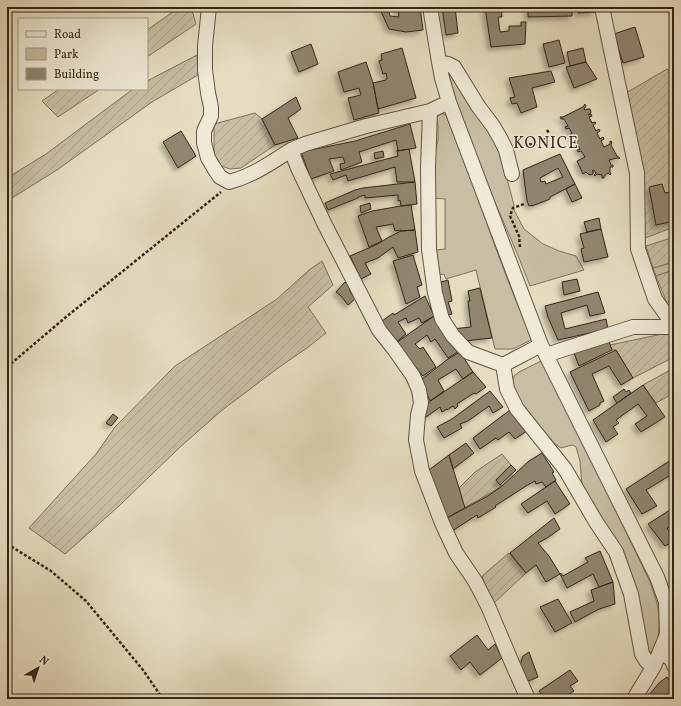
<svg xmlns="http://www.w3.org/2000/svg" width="681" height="706" font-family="Vollkorn,serif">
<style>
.green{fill:#c8bea3;stroke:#7e725d}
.garden{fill:url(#garden-furrows);stroke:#7e725d}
.building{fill:#91856f;stroke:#342517;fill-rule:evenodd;filter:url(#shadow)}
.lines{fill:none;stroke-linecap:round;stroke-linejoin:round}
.minor-casing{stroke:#605341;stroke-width:16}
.path{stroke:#342517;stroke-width:2.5;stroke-dasharray:3 2;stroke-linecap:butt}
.minor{stroke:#efe9d6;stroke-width:14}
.labels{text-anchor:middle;stroke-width:3;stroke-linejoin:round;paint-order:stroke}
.quarter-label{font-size:16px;letter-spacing:1px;fill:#342517;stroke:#efe9d6}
</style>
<defs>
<pattern id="garden-furrows" width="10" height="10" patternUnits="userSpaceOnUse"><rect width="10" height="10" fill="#c8bea3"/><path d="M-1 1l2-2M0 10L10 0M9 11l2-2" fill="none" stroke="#aca38c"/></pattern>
<filter id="shadow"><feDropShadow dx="-3.5" dy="3.5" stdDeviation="2" flood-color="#0004"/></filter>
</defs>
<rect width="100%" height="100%" fill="#e6ddc0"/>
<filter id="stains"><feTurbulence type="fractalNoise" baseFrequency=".005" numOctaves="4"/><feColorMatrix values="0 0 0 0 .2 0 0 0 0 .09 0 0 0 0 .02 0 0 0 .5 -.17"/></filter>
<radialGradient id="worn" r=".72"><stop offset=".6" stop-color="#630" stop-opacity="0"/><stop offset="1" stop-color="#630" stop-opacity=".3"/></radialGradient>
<path class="green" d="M444 68H448L485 122 501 156 514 205 513 208 524 229 543 244 559 251 576 256 584 270 530 286 517 253 480 168Z
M440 113 446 115C452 131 459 147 465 163 487 222 506 282 533 339L513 349H495L476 270 446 279 444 274 439 275 435 250 445 249V199L433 198 434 157 438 140V126L436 118Z
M674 262V270L656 276 653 268Z
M541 361 577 429 650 582C652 589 655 596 657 603 660 617 661 642 651 652H648L622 554 594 505 582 485 580 461 576 447 572 445 561 448 551 441 516 396 512 384 514 376 519 372Z"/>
<path class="garden" d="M180 7H191L196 24 147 57V30Z
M197 55 198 75 152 102 57 170 7 201V178L46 154 133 89H147V81Z
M667 69 674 76V227L645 238 640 154 626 93Z
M59 89H100L58 117 42 101Z
M255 113 262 119 275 145 241 168 230 169 219 165 214 156V124Z
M674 237V262L653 268 646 246Z
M322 261 333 285 308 307 326 333 307 348 278 368 221 411 179 448 119 506 65 554 29 528 96 454 115 427 175 366 277 299 309 270Z
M674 270V304L668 306 656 276Z
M667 333 674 335V357L633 378 616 350H612L610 345Z
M674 368V393L656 403 643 385Z
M502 454 511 465 496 480 500 485 503 486 464 508 459 488 475 472Z
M509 553 526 573 492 605 482 576Z"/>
<path class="building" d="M379 7H388L390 16 399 17 398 7H420L423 30 406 32 389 29Z
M442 7H455L458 33 446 35Z
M485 7H501L502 17H498L500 32 509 31V26H521V22H526L525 44 491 47Z
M528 7H572V16L528 17Z
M577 7H595V12L578 13Z
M635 27 644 57 623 63 614 34Z
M559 40 565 63 549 67 543 44Z
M311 44 318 64 299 72 291 52Z
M402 48 416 98 378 109 373 83 386 80 387 78 386 73 383 74 379 61 382 60 381 54Z
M583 48 586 62 570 66 567 52Z
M366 62 373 83 379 113 354 120 348 98 361 95 359 88 344 92 338 72Z
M586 62 597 79 574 88 566 67Z
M551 71 555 82 532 88 537 107 521 113 517 103 512 104 510 98 515 97 509 78Z
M296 97 301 109 288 118 298 138 275 145 262 119Z
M585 104 586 106 584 109 585 110 588 109H590L591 112 590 114 588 115 591 114 592 116 589 117 592 123 595 122 596 123 593 125 596 131 599 129 600 131 597 133 600 139 603 137 604 139 601 141 604 147 610 144V141L612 142 611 145 617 156 620 158 619 159 617 158 609 160 611 165H613V167H610V172L611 174 610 175 608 173 604 176V178H602V175L597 174 595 176 594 175 596 173 594 170 592 171H593V174L590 175 588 174 586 172 583 174 577 161 585 157 581 151 578 152 577 150 580 149 577 143 574 144 573 143 576 141 573 135 570 137 569 135 572 133 569 128 566 129 565 127 568 126 564 119H561L560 117H563L583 107Z
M410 124 416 148 397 151V150H398L396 140 359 152 362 162 341 170 340 164 345 163 343 157 329 159 334 171 311 179 301 152 355 141Z
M181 131 196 156 178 168 163 142Z
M409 149 415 182H397L395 167 348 181 346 175 333 180 330 174 398 156 397 151Z
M383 151 384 157 375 159 374 153Z
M560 154 575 184 550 197V199L532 206V205L529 206 527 201 523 170ZM558 168 563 177 546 184 545 181 541 182 540 178Z
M415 182 417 204 401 206 400 200 398 201V195L365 198V195L358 197V198L328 210 325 203 355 190 363 188Z
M575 184 582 198 572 202 566 189Z
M662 184 665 193 670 192 674 212V221L656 225 649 187Z
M370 203 371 209 361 213 360 206Z
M411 205 415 230 401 231V230L395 231 393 224 376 227 382 241 369 247 358 216 372 211 401 206Z
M599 218 601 229 587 232 584 222Z
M601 229 608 257 584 262 581 249 584 248 580 234Z
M415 230 418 252 398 258 393 247 378 258 365 263 371 274 361 279 350 256 378 244 389 237 401 231Z
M413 255 422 285 417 287 420 297 406 304 393 261Z
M577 279 580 291 564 295 562 282Z
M448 280 452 301 448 302 452 314 444 316 442 306 441 282Z
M345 282 351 288 349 290 355 299 348 305 341 296 336 292Z
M480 288 492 338 464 341 452 329 471 327 468 301H470L468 291Z
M598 292 605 313 590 316 587 305 561 313 565 329 606 319 608 329 558 340 548 317 545 306Z
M425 296 434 316 422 323 419 318 408 323 406 318 398 322 406 334 395 343 381 322 393 313 394 315Z
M434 316 459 351 448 358 435 339 431 342 427 335 415 344 420 349 423 347 436 367 423 376 396 343Z
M608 339 612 350 579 366 574 353Z
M616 350 633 378 621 385 609 366 592 374 604 401 600 403V405L589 411 570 372Z
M460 352 473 372 463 379 456 369 438 380 444 391 430 401 421 380 448 359Z
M473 372 486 387 476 394 474 393 457 404 458 406 455 409 453 406 447 410V409L442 412 440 407 422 420 423 408 432 400Z
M643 385 665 417 641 432 635 424 647 416 638 404 616 420 619 423 613 427 618 434 606 442 593 420Z
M624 389 626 392 629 390 631 393 617 403 613 397Z
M490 391 503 407 493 413 489 406 468 421 460 424 462 428 444 438 437 427 452 419Z
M510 410 527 431 515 439 509 432 498 440 496 438 480 449 473 438Z
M113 414 118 418 111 426 106 423Z
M466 443 474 453 453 469 449 455Z
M542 453 554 472 552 473 556 480 546 487 542 482 536 484 535 481 526 486 495 506 496 507 478 518 477 515 449 533 443 520 488 496 502 486 529 461Z
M449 455 465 508 443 520 429 470Z
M674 458V473L646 490 657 506 642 514 626 489Z
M511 465 516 470 500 485 496 480Z
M555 481 570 504 555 514 547 501 528 513 521 504Z
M673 508H674V524L667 528 674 538V541L665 546 648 524Z
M554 518 560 529 547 538 538 543 549 556 560 574 546 582 536 565 526 573 510 553Z
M600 551 613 582 599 587 593 574 567 588 560 574 561 573 563 576 588 562 585 558Z
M613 582 615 604 599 609 575 622 570 612 594 601 591 590Z
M558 599 572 623 555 632 540 607Z
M477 635 488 650 495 644 502 658 480 675 470 662 461 670 450 656Z
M529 652 538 677 526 682 520 665 523 656Z
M570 670 578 681 570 686 574 691 562 699H545L539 691Z
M667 677 674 689V699H646L659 683Z"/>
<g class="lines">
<g class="minor-casing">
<path id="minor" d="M209 7 205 46V70L208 93 211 107V116L204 131V143L208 158 214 168 220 177 229 182C252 176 271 163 291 150L298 168 325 225 379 330 394 349 413 376 419 390 421 403 418 415 416 440 422 471 442 523 456 553 475 581 488 606 512 663 528 699
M430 7 439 62 442 78 449 102 541 345 657 577 666 602 667 633 666 637 654 666 634 699
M601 7 603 12 637 173 638 249 655 299 674 326
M439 62 448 64 454 67 478 106 493 126 500 138 506 150 512 174
M430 111 428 168 429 249 435 293 442 319 453 336 468 352 503 365 507 389 517 409 565 469 596 522 616 552 631 594 642 654 647 662 654 666
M291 150 305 144 366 126 430 111 449 102
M546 355 633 327H674
M503 365 541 345
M661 651 672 660 674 666"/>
</g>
<path class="path" d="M547 130 549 133
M552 140 554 143
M519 145 537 144 547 138
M520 247 519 236 510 216 513 208 524 204
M7 367 66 317 221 192
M7 544 51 571 86 601 143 670 163 699"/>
<use href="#minor" class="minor"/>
</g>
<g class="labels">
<g class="quarter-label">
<text x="546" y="148">KONICE</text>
</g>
</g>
<rect width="681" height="706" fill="none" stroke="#e6ddc0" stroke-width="24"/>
<rect x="8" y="8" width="665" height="690" fill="none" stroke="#342517" stroke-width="2"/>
<rect x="12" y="12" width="657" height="682" fill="none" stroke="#342517"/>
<rect x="18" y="18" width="130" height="72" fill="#efe9d6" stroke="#a49b8a"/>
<rect x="26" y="31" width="20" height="6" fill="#efe9d6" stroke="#a49b8a"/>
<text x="54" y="38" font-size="12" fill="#342517">Road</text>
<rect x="26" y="48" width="20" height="12" fill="#c8bea3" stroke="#a49b8a"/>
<text x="54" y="58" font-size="12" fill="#342517">Park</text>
<rect x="26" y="68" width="20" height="12" fill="#91856f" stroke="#a49b8a"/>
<text x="54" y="78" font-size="12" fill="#342517">Building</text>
<g transform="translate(38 668) rotate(39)" stroke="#efe9d6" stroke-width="3" paint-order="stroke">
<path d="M0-3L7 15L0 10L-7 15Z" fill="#342517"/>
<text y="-6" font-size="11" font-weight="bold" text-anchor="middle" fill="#342517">N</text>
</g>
<rect width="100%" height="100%" filter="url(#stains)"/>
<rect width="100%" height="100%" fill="url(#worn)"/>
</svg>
